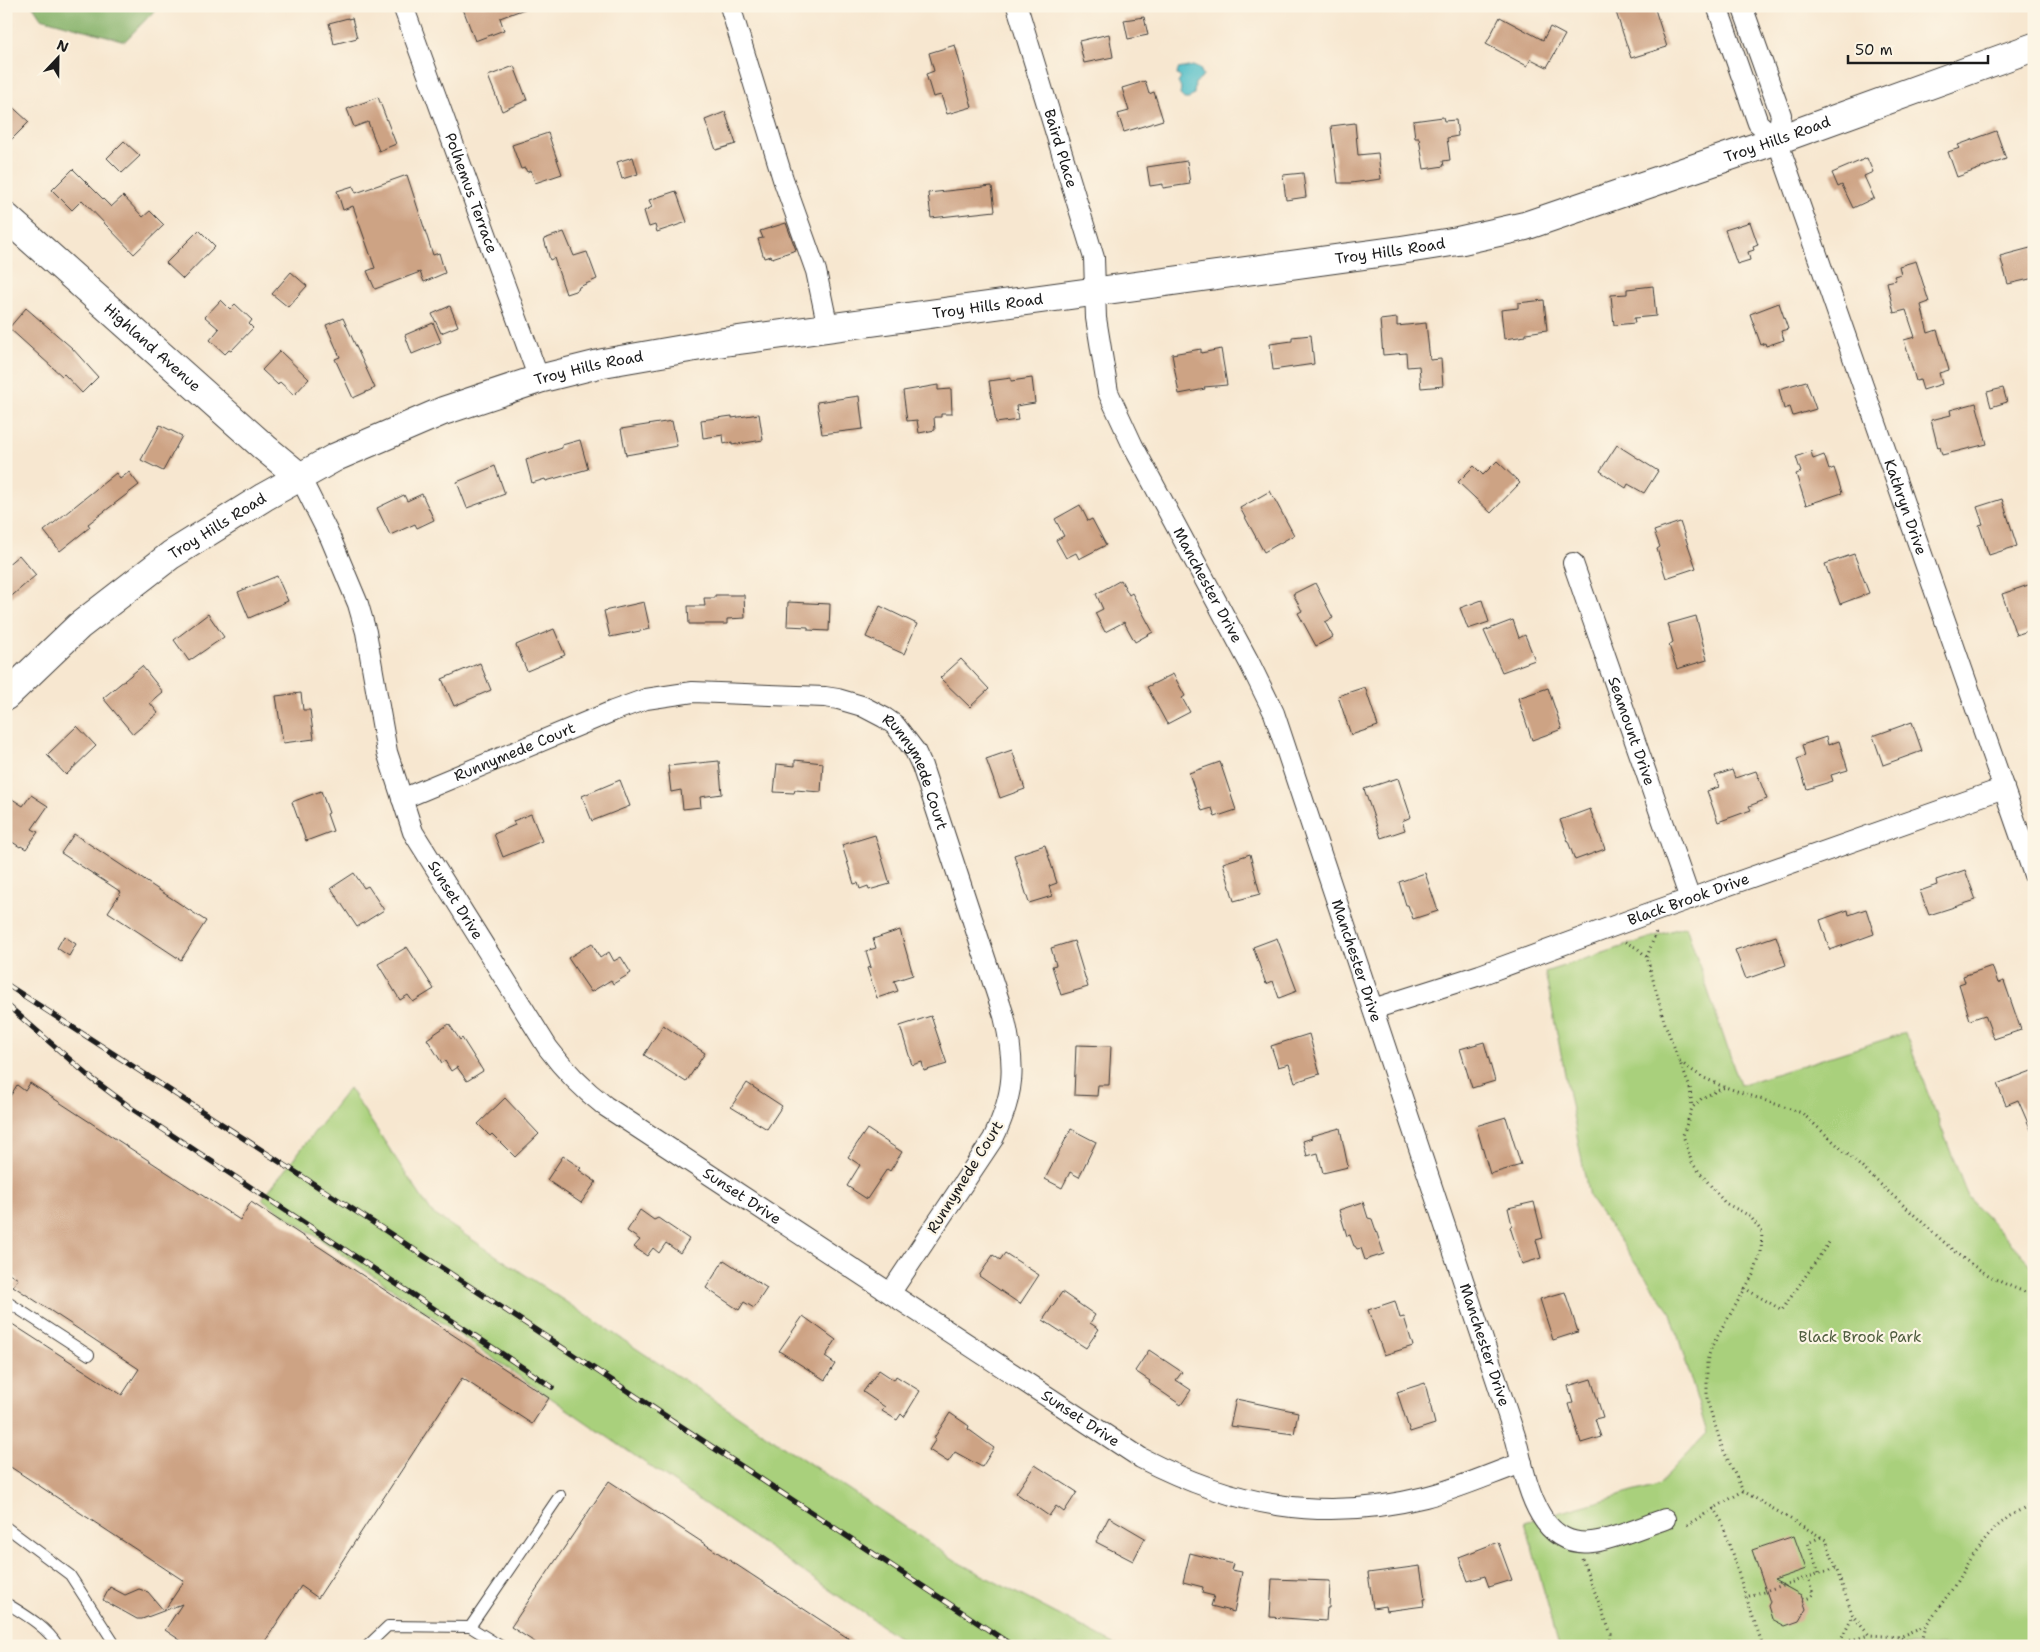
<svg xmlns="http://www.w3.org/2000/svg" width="2040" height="1652" font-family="'Shantell Sans',sans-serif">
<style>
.green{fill:#a9d07b;stroke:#62764c}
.forest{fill:#86b26b;stroke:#516744}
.water{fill:#4fbdc7;stroke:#366c72}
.building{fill:#cda384}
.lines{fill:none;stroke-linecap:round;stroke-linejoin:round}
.lane-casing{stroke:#3d3a37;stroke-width:12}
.street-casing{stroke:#3d3a37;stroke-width:22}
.secondary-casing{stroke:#3d3a37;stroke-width:30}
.path{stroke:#3d3a37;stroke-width:3;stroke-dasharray:1 4;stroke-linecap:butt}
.lane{stroke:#fff;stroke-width:10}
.street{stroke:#fff;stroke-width:20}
.secondary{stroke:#fff;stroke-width:28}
.rail-casing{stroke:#1c1c1c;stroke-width:5.5}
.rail{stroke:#fcf5e5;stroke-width:4;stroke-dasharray:11;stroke-linecap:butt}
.labels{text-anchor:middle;stroke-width:4.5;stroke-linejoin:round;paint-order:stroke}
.street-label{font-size:15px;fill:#1c1c1c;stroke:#fcf5e5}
.park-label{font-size:15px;fill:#4d5b3d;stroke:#fcf5e5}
</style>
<rect width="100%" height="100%" fill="#fcf5e5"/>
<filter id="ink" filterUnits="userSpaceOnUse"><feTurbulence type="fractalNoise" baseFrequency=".02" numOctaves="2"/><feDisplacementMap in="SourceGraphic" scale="10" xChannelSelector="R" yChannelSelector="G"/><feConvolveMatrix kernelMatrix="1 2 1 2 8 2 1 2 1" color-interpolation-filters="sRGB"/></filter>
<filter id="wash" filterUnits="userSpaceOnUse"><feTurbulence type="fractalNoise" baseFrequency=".0096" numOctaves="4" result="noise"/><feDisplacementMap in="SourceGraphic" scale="20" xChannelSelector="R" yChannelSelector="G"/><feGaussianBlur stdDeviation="1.12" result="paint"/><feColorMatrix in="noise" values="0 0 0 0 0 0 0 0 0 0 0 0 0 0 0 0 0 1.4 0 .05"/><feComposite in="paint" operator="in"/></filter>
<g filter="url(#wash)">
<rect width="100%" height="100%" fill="#f7e7d0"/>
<path class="green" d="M1686 926 1740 1085 1905 1033 1968 1197 2034 1268V1646H1559L1525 1522 1658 1485 1707 1433 1671 1313 1589 1197 1545 972Z
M349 1088 432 1213 961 1564 1118 1646H911L262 1199Z"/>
<path class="forest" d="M33 6H159L125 41 41 18Z"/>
<path class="water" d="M1193 66 1200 69 1203 75 1201 79 1195 83 1194 94 1189 99H1184L1180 95 1181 87 1178 83 1181 78 1177 75 1178 69Z"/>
<g id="blocks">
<path class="building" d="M462 6H527V8L500 18 504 30 475 41Z
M1614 6H1654L1667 47 1631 58Z
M1144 17 1148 35 1128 39 1124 20Z
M1500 17 1543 40 1550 27 1565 35 1547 67 1531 59 1527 66 1486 44Z
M348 18V19L352 18 357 38 334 44 329 23Z
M1109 34 1113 57 1084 63 1079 41Z
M955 45 972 107 947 114 941 95 933 97 926 74 934 71 929 53Z
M514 66 527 100 502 111 488 76Z
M1145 81 1149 94 1154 92 1163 120 1124 132 1118 114 1129 111 1122 88Z
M378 97 396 144 379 151 368 122 354 127 347 109Z
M6 101 29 122 6 145Z
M725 112 736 144 716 150 705 120Z
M1443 117 1444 121 1456 120 1458 136 1447 138 1450 160 1443 161 1444 166 1424 169 1419 138H1415L1413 121Z
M1355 123 1358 155 1378 153 1381 179 1351 183H1338L1331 126Z
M1996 131 2006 159 1957 177 1948 152 1960 148 1958 145Z
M548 133 562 174 535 183 531 170 527 172 525 168 521 169 512 145Z
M124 141 140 156 122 173 107 158Z
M633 157 638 174 622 179 617 162Z
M1867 158 1873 172 1864 176 1874 198 1853 208 1842 185 1838 187 1832 173Z
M1187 161 1190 184 1163 188V184L1150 186 1147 167Z
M73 169 111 207 123 196 143 217 150 211 164 225 134 254 82 200 72 210 52 190Z
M1303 173 1306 197 1286 200 1283 175Z
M407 175 433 255 439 253 445 273 424 282 420 272 375 289 367 271 375 268 353 206 343 210 337 191 353 186 356 193Z
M992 186 995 211 931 218 928 193Z
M676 191 687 222 657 232 655 225 649 227 644 211 652 207 649 200Z
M1750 222 1758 245 1753 247 1754 250 1748 252 1750 260 1737 264 1725 230Z
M786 223 796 250 772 258 771 256 764 258 758 239 763 238 760 231Z
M199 230 215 246 183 279 166 263Z
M564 232 574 256 587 252 597 279 579 287 578 290 566 294 554 258 550 260 544 239Z
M2034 247V278L2008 284 2000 256Z
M1916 261 1929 302 1921 305 1928 333 1937 330 1949 370 1939 373 1942 384 1923 390 1920 380 1916 381 1904 340 1915 337 1906 310 1894 313 1887 282 1896 280 1894 276 1901 274 1899 266Z
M291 272 307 286 288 307 272 294Z
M1653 286 1656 316 1634 318 1635 323 1614 325 1611 295 1627 294V289Z
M221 300 230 309 235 304 252 320 249 324 253 328 231 351 229 350 225 354 210 340 219 329 205 317Z
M1544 300 1547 330 1526 333V336L1504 339 1501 310 1518 308V303Z
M1779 303 1788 329 1781 331 1784 340 1766 346 1765 343 1761 345 1750 314Z
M450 306 458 326 441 333 432 314Z
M26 308 72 348 98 377 82 393 64 374 62 376 9 328Z
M343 318 375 388 353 398 335 359 340 357 326 325Z
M1397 318V326L1426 323 1430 360 1441 359 1443 386 1421 388 1419 366 1407 367 1406 353 1383 355 1380 320Z
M433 323 441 342 412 354 405 335Z
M1311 335 1314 364 1273 370 1270 344 1292 341V337Z
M1201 349V353L1221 349 1227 385 1204 387 1205 389 1179 394 1172 354Z
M280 351 309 379 294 395 280 382 278 385 262 370Z
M1011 378V381L1032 378 1035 403 1016 406 1018 420 996 423 989 381Z
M1806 381 1816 409 1793 416 1790 407 1784 409 1779 389Z
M938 385V390L951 389 952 414H941V417H934L935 430 919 433 917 420 907 421 903 391Z
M2003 388 2007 402 1991 407 1987 392Z
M859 396 863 429 822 434 817 402Z
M1976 403 1987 444 1942 455 1940 447 1938 448 1931 420 1951 415 1950 410Z
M759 414 763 440 732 445V442L724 444 723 435 703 438 701 420 732 416V418Z
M672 421 677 446 626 455 621 429Z
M160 425 182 436 163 471 141 460Z
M580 440 588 469 546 481 545 479 532 483 526 460 562 448V445Z
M1617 445 1658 471 1644 493 1628 484 1626 488 1600 471Z
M1811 451 1813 459 1824 455 1829 470 1834 468 1842 493 1806 505 1796 474 1801 472 1796 457Z
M1497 461 1520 483 1491 513 1458 482 1474 466 1483 475Z
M495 466 505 494 467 508 457 482Z
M129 472 139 485 88 524 90 527 60 551 44 531 116 473 120 479Z
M1270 491 1294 535 1264 552 1240 508Z
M422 494 434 520 417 528 415 524 390 535 377 508 404 495 407 501Z
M2002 499 2017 546 1989 555 1979 525 1983 524 1977 507Z
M1080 505 1088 521 1092 519 1106 545 1079 559 1076 553 1066 558 1056 540 1064 536 1055 519Z
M1680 522 1696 568 1666 578 1657 549 1660 547 1654 531Z
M1854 554 1869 593 1840 604 1825 564Z
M19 555 36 575 6 601V566Z
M277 576 288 601 249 618 238 592Z
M1121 580 1129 595 1132 593 1153 632 1135 642 1124 622 1105 632 1095 613 1103 609 1096 594Z
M1315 583 1333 618 1325 622 1333 637 1316 646 1298 613 1302 611 1293 594Z
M2034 583V629L2016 635 2002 594Z
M715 595H744L745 618 727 619V624H689L688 606H705L704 598H715Z
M1482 600 1489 622 1468 629 1460 608Z
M644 602 650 629 610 637 604 611Z
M788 602 830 604 829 631 808 630V627L787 626Z
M880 606 917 624 904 654 866 637Z
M208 614 224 637 189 661 174 640Z
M1696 616 1707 660 1677 669 1669 645 1673 642 1668 624Z
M1513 620 1519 638 1525 635 1535 660 1502 672 1484 631Z
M554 629 565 655 527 671 516 645Z
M961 659 989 689 970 707 940 678Z
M480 663 491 690 454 706 442 679Z
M142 666 163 692 150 703 158 713 133 734 103 698Z
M1173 674 1185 696 1182 698 1190 712 1167 724 1147 687Z
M1365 687 1378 726 1351 735 1338 696Z
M1548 688 1562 729 1532 740 1518 698Z
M301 693 303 710H310L314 739 283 743 276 696Z
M1912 722 1922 751 1883 765 1873 736Z
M77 726 96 746 66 775 47 755Z
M1826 737 1828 745 1839 741 1848 770 1831 775 1833 781 1807 789 1797 759 1805 756 1802 745Z
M1012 750 1025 789 1000 798 986 759Z
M795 760 823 763 821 792 795 790 794 793 774 792 777 764 795 766Z
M719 761 722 794 700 797 701 807 683 809 681 790 671 792 668 766Z
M1220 762 1236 810 1215 817 1212 808 1202 811 1189 773Z
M1732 770 1735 778 1756 771 1767 799 1749 806 1751 810 1718 822 1707 791 1719 787 1715 776Z
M1398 778 1411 817 1402 821 1405 830 1381 838 1364 789Z
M620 780 630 806 592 821 582 796Z
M321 791 329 813 327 814 333 831 306 841 292 802Z
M6 795 23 806 31 795 48 806 32 829 38 832 26 849 21 846 20 847 6 838Z
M1590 809 1605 849 1575 860 1560 820Z
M531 814 542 841 503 857 494 834 515 825 513 821Z
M74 834 206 921 181 960 108 912 121 892 61 853Z
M875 835 890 884 869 890 868 886 860 889 858 883 854 884 842 845Z
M1045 845 1057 883 1049 886 1052 896 1029 903 1014 855Z
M1250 854 1260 894 1234 901 1223 863Z
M1965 870 1976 900 1929 915 1920 891 1937 885 1936 880Z
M354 873 364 888 368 886 384 910 357 927 331 888Z
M1425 873 1438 911 1413 919 1408 905H1406L1399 882Z
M1866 909 1874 934 1830 950 1820 920 1848 910 1849 915Z
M900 930 913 975 894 981 898 991 877 998 867 968 871 967 866 951 876 948 873 939Z
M64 936 76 944 69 956 57 948Z
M1776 936 1786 965 1746 979 1735 950Z
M1277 938 1297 991 1279 998 1273 981 1266 984 1253 947Z
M1074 941 1088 987 1061 995 1052 966 1056 965 1051 948Z
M592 943 600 958 609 952 614 961 621 957 631 973 613 984 611 980 591 992 568 958Z
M407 947 434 989 413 1002 408 995 400 1000 378 964Z
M1992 966 1998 983 2004 981 2021 1030 1994 1039 1985 1015 1970 1020 1959 984 1965 982 1963 976Z
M931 1016 947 1064 924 1071 922 1062 912 1065 900 1026Z
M449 1024 460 1040 462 1038 483 1071 467 1081 457 1067 451 1071 445 1061 442 1063 427 1039Z
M663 1025 705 1053 686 1082 644 1055Z
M1309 1034 1320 1074 1295 1082 1289 1064 1278 1067 1271 1046Z
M1484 1042 1495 1081 1472 1088 1460 1049Z
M1076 1045 1111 1046 1109 1085H1098L1097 1096 1074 1095Z
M2034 1070V1137L2018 1100 2006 1105 1997 1084Z
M30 1083 240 1220 251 1202 549 1398 532 1424 462 1378 318 1598 301 1586 262 1646H189L165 1630 182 1604 142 1619H137L103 1600 110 1587 125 1595 139 1589 148 1592 164 1611 184 1581 6 1464V1320L122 1395 139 1369 13 1286 18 1279 6 1271V1103L17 1085 25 1091Z
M747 1083 782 1106 767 1129 731 1107Z
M505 1098 539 1134 515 1157 492 1134 490 1136 478 1124Z
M1506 1117 1521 1165 1490 1174 1476 1126Z
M1340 1128 1348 1167 1323 1173 1318 1153 1307 1156 1303 1141 1312 1138 1311 1136Z
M867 1129 902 1152 890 1171 887 1169 867 1199 847 1186 860 1165 848 1157Z
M1071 1129 1096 1142 1079 1177 1070 1172 1062 1188 1045 1179Z
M563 1156 581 1168 579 1170 596 1182 581 1203 547 1180Z
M1363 1202 1368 1218 1372 1219 1384 1254 1365 1260 1361 1248 1357 1249 1355 1246H1354L1350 1235 1347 1236 1339 1210Z
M1534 1202 1543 1238 1536 1240 1541 1258 1522 1264 1510 1227 1512 1225 1508 1208Z
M640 1210 654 1220 658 1218 689 1239 680 1253 666 1243 659 1253 653 1248 647 1256 634 1247 640 1240 627 1231Z
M1005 1253 1039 1275 1020 1304 979 1276 993 1255 1000 1260Z
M724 1260 767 1288 754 1308 744 1302 739 1310 706 1288Z
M1062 1292 1095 1315 1090 1323 1099 1329 1086 1348 1043 1320Z
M1565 1292 1578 1332 1553 1340 1540 1299Z
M1395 1301 1400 1318 1404 1317 1413 1346 1384 1355 1368 1310Z
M803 1316 836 1340 825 1357 835 1364 825 1380 779 1351Z
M1149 1350 1182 1372 1176 1380 1191 1390 1181 1405 1149 1383 1150 1381 1135 1371Z
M879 1370 894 1380 896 1376 920 1391 904 1417 901 1414 897 1420 882 1411 885 1407 863 1392Z
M1591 1379 1603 1417 1595 1419 1601 1437 1581 1443 1569 1404 1573 1403 1568 1386Z
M1425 1383 1435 1424 1410 1432 1397 1392Z
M1236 1399 1298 1412 1294 1434 1230 1426Z
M950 1413 969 1426 968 1429 994 1448 982 1467 955 1452 948 1462 929 1450 936 1439 934 1438Z
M1035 1465 1077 1492 1064 1512 1056 1506 1049 1516 1016 1493Z
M609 1481 860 1646H541L511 1627Z
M1109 1517 1145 1538 1133 1561 1096 1542Z
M1794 1536 1806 1569 1774 1580 1801 1595 1806 1609 1799 1621 1785 1626 1772 1619 1768 1606 1770 1602 1752 1550Z
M1498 1542 1512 1580 1489 1587 1485 1576 1468 1581 1459 1557Z
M1190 1553 1233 1564 1231 1570 1242 1572 1234 1612 1211 1606 1214 1596 1202 1593 1203 1587 1183 1582Z
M1420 1566 1425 1599H1423L1424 1606 1386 1611 1385 1606 1373 1608 1368 1573Z
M1272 1579 1330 1581 1329 1608H1327L1326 1621 1270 1617Z"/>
</g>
</g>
<g filter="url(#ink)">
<use href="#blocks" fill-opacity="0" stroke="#3d3a37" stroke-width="1"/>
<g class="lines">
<g class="lane-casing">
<path id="lane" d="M6 1301 89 1355
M6 1527 70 1575 116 1646
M6 1603C24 1614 47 1627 58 1646
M470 1627 560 1495
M367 1646 388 1626 470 1627 501 1646"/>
</g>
<g class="street-casing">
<g id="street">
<path id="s1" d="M403 6 539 379"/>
<path d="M730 6 783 179 816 271 828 328"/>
<path id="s2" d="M1017 6 1094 258 1096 318 1108 392 1133 446 1249 662 1274 713 1515 1436C1526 1476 1535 1549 1592 1542 1612 1540 1644 1526 1665 1519"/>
<path d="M1717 6 1758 123 1777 140"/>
<path id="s3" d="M1742 6 1781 115 1777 140 2034 875"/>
<path id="s4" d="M300 477 330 537 358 604 366 632 387 752 413 832 548 1048C565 1071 583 1089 605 1106L1141 1458C1234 1506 1322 1523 1425 1497 1458 1489 1490 1474 1522 1463"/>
<path id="s5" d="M1573 563 1690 899"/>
<path id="s6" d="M402 799 613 711 646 699 693 692 825 697 838 699 862 706 885 718 895 725 915 751 922 766 1004 1016C1016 1065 1015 1093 993 1139L891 1292"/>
<path id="s7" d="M1373 1009 1480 975 1644 915 2004 788"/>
</g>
</g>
<g class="secondary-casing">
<g id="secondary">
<path id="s8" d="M6 217 265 448 300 477"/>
<path id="s9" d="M6 696 79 626 171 555 264 497 336 457 443 411 539 379 603 363 724 342 1401 250 1458 241 1525 226 1777 140 2034 47"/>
</g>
</g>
<path class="path" d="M1625 942 1637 948 1647 957 1664 1021 1690 1088 1692 1107
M1647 957 1657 929
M1680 1062 1702 1077 1724 1087
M1744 1288 1782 1310 1830 1241
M2034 1295C2003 1285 1982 1273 1956 1253L1802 1113 1725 1087 1702 1098 1692 1108 1683 1135 1692 1163 1725 1203 1750 1216 1762 1232 1761 1253 1754 1273 1712 1346 1707 1361V1400L1722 1447 1743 1491 1826 1540 1853 1616 1869 1635 1899 1637 1926 1625 1953 1588 1971 1557 1994 1529 2010 1516 2034 1502
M1713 1508 1722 1522 1746 1597
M1687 1525 1743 1491
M1582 1559 1611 1634 1610 1646
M1819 1573 1808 1543 1821 1537
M1803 1600 1811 1597 1813 1594 1808 1577
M1900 1638 1918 1646
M1840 1642 1853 1616
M1763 1646 1746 1597 1836 1568
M1831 1646 1869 1635
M1921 1646 1926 1626"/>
<use href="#lane" class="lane"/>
<use href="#street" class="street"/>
<use href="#secondary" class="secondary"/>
<g class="rail-casing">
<path id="rail" d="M6 984 380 1227 1013 1646
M6 1004 91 1078 131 1108 552 1387"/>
</g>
<use href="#rail" class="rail"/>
</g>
</g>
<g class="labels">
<g class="street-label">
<text dy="5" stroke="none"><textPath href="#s9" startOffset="1892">Troy Hills Road</textPath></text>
<text dy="5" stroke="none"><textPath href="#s2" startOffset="149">Baird Place</textPath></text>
<text dy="5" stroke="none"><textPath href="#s1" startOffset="199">Polhemus Terrace</textPath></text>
<text dy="5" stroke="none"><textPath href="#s9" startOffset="1488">Troy Hills Road</textPath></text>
<text dy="5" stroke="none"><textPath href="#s9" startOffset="1082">Troy Hills Road</textPath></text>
<text dy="5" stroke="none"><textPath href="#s8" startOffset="196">Highland Avenue</textPath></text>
<text dy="5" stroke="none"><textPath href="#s9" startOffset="678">Troy Hills Road</textPath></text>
<text dy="5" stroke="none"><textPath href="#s3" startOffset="530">Kathryn Drive</textPath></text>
<text dy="5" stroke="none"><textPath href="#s9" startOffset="272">Troy Hills Road</textPath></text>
<text dy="5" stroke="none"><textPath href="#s2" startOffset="616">Manchester Drive</textPath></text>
<text dy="5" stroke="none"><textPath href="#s5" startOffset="178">Seamount Drive</textPath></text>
<text dy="5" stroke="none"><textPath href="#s6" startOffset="122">Runnymede Court</textPath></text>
<text dy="5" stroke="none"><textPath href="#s6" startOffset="571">Runnymede Court</textPath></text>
<text dy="5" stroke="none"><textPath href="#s4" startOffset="455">Sunset Drive</textPath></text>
<text dy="5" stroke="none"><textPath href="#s7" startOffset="334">Black Brook Drive</textPath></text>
<text dy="5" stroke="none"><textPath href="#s2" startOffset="1021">Manchester Drive</textPath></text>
<text transform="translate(965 1177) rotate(-58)" y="5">Runnymede Court</text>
<text dy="5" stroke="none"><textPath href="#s4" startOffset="875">Sunset Drive</textPath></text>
<text dy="5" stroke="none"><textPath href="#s2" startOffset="1426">Manchester Drive</textPath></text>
<text dy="5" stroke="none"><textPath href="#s4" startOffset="1280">Sunset Drive</textPath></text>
</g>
<g class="park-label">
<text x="1860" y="1342">Black Brook Park</text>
</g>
</g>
<rect width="2040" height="1652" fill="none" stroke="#fcf5e5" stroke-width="25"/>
<g transform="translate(58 58) rotate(22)" stroke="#fcf5e5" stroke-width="4" paint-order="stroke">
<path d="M0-4L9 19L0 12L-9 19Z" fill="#1c1c1c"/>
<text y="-8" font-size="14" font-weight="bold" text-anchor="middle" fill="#1c1c1c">N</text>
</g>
<path d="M1848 55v8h140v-8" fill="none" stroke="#1c1c1c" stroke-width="2.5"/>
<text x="1855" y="55" font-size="15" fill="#1c1c1c" stroke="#fcf5e5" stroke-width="4" paint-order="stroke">50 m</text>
</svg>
